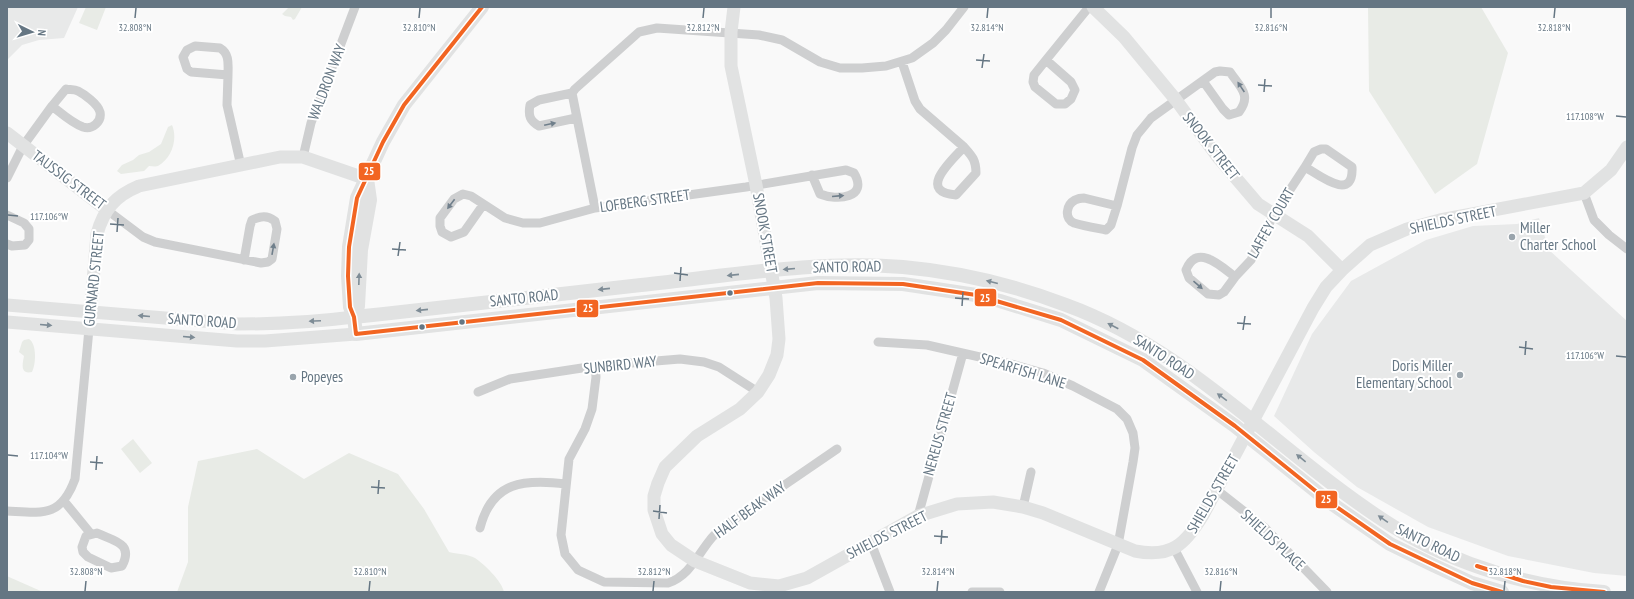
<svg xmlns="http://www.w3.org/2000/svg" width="1634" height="599" font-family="'PT Sans Narrow',sans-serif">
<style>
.built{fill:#e8e9e9}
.green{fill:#e8ebe6}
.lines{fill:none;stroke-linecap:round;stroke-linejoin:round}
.street{stroke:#cecfd0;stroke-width:9}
.secondary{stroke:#e1e2e2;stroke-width:13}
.primary{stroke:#e1e2e2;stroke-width:14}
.bus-1-casing{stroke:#fff;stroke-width:7}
.bus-1{stroke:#f26522;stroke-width:4}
.oneway{fill:#707f8b}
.oneway2{fill:#7e8c96}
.ticks{fill:none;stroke:#657683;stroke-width:1.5}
.poi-dot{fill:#99a4ac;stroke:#fff;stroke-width:1.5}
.bus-dot{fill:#657683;stroke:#fff;stroke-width:1.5}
.labels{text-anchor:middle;stroke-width:4;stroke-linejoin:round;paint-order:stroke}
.street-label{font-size:15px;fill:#657683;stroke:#fff}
.poi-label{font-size:15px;fill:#657683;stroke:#fff;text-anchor:start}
.ticks-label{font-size:10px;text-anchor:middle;fill:#657683;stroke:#fff;stroke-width:4;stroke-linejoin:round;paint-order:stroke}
.line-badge{stroke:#fff;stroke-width:1.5}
.badge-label{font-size:11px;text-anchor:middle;font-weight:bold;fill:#fff}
</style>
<rect width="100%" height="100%" fill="#f9f9f9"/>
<path class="built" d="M7 7H78L64 38 39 40 22 45 7 60Z
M1539 218 1549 250 1627 321V576L1594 573 1508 556 1428 527 1357 487 1314 452 1274 416 1312 334 1351 281 1426 240 1473 226 1517 224Z"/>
<path class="green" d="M86 7H106L97 30 79 23Z
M289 7H302L295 19 293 20 291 17 285 16 282 14Z
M1368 7H1481L1508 53 1477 164 1435 194 1369 91Z
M172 125C178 139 172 158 158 166 155 167 152 166 149 166L144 171 121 174 117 171 122 165 133 160 139 155 149 152 161 144 168 127Z
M29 339C37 344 36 364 32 372 19 375 23 362 24 356L19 352 22 342 24 340Z
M133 439 152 463 140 473 121 449Z
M257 449 304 479 349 453 398 474 424 509 449 552C457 554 468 554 475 558 484 564 502 581 504 592H177L188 562V507L198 461Z
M7 576 9 577 43 592H7Z"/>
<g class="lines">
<path class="street" d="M195 46 220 48C230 54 228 65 228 75L191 72 187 69 183 57 187 50Z
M1046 60 1071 82 1075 90 1071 99 1065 104H1056L1035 87 1033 82 1034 75Z
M1046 60 1089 7
M902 62 915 101 920 109 964 147
M228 75 227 105 241 166
M66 89C69 90 74 89 78 91 84 94 98 104 100 112 102 122 92 130 83 127 72 123 61 113 52 106Z
M572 93 539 100 530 105C528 116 530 121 539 126L576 118
M964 147C972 156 976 160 976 173L956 195C916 192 952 160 964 147Z
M1321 149H1326L1352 167C1354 203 1319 175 1305 167L1314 152Z
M303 157 311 123 355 7
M7 178 23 146 52 106
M1584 193 1594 220 1609 235 1627 249
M1084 198 1117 206 1111 225 1106 230C1096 228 1084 226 1074 223 1064 218 1066 205 1075 200 1077 199 1081 198 1084 198Z
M483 205 464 232 451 237 442 232 440 226V218L454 199 463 194 471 196 505 218 523 223H540L595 208 746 187 846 170 854 173C869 198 837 201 820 194L812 175
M1117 206 1132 148 1137 135 1151 118 1215 72 1220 71 1230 72C1240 87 1252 95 1239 112L1229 115 1223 109 1203 81
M595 208 572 93 575 89 639 32 657 28 759 35 782 40 820 62 840 68H862L886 66 912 58 933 43 946 30 964 7
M107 210 143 237 155 242 261 263 268 262 272 259 277 229 275 221C267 215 261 216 252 220L250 226 244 260
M7 215 24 223 29 229V240L25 245 12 246 7 244
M1235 277C1221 266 1197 243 1186 270L1189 278 1208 294 1219 295 1224 292 1235 277 1251 260 1274 214 1305 167
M878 342 927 345 1015 365 1043 373 1073 386 1117 409 1127 419 1133 433 1135 448 1133 462 1118 545 1099 592
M595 366 596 377 592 409 585 429 569 459 561 535 565 554 578 570 604 582 668 583C689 576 697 556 710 540 714 534 720 530 726 525L837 449
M478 392 510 379 595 366 680 359 704 362 719 367 758 392
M1217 490 1264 527 1327 592
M64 501 91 534
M1023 507 1031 472
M7 511C42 513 61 518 75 479L89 329
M918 516 963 353
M480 528C492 481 524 479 566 484
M97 533C114 541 134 543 122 566L111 568 88 557 83 552 82 547 86 536Z
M871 543 890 592
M1174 548 1197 592
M972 592H1000"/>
<path class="secondary" d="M734 7 731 32V66L756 185 776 298 779 339 777 355 769 375 758 392 740 409 697 436 665 467 658 483 654 496V510L662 534 671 545 695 561 750 583 779 586 807 578 918 516 957 504 993 502 1023 507 1043 513 1135 551C1171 558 1185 545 1203 515L1313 308 1326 287 1342 270 1370 245 1407 229 1440 220 1584 193 1611 170 1627 147
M1093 7 1124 37 1176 100 1217 156 1258 204 1308 236 1342 270
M7 133 107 210
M7 305 238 324C277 324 315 322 354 317
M7 322 237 341H265L356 334
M89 329 97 234C104 209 115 196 139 186L280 157H303L367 179"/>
<path class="primary" d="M482 7 404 105 383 142 357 198 349 247 348 276 350 307 354 317 356 334 818 283 903 284 976 295 1000 301 1061 320 1143 360 1235 426 1328 501 1390 544 1435 566 1472 583 1502 592
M356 311 358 306 361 250 370 200 367 179
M354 317C450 307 546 296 641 285 728 276 816 260 903 267 959 272 1014 285 1066 305 1193 351 1282 457 1394 527 1456 565 1531 588 1604 592"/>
<g class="bus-1-casing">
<path id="bus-1" d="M482 7 404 105 383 142 357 198 349 247 348 276 350 307 354 317 356 334 818 283 903 284 976 295 1061 320 1143 360 1235 426 1328 501 1390 544 1472 583 1502 592
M1477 566 1523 581 1551 587 1604 592"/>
</g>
<use href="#bus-1" class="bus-1"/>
</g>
<defs><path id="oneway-solid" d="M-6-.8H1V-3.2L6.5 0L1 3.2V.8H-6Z"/></defs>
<g class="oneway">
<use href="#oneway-solid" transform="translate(1241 87) rotate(-124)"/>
<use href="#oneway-solid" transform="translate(550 124) rotate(-12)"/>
<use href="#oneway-solid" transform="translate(838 196) rotate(-5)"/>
<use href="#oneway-solid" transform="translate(451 204) rotate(127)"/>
<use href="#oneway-solid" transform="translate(273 249) rotate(-80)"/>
<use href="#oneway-solid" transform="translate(1198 285) rotate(41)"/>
</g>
<g class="oneway2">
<use href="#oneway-solid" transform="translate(789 269) rotate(175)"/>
<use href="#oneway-solid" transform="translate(733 275) rotate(174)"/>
<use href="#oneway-solid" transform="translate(359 279) rotate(-88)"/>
<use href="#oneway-solid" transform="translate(992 282) rotate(-166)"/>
<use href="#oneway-solid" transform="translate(604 289) rotate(174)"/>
<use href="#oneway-solid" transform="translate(422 310) rotate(174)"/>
<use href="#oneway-solid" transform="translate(144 316) rotate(-175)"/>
<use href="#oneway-solid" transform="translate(315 321) rotate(177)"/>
<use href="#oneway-solid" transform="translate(46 325) rotate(5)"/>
<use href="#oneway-solid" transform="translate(1113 326) rotate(-153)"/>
<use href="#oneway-solid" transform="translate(189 337) rotate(5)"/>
<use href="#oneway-solid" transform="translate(1222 397) rotate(-144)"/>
<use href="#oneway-solid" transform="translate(1301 458) rotate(-141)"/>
<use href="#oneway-solid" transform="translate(1383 519) rotate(-145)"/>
</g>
<path class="ticks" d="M135 18 136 8M419 18 420 8M703 18 704 8M987 18 988 8M1271 18V8M1554 18 1555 8M976 60 990 61M982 68 984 54M1258 85 1272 86M1264 92 1265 79M1616 116 1626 117M8 215 18 216M110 224 124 225M117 232 118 218M392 249 406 250M398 256 400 242M674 273 688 275M680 281 681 267M955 298 969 299M962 306 963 292M1237 323 1251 324M1243 330 1245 316M1519 347 1533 349M1525 355 1526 341M1616 356 1626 357M8 455 18 456M90 462 103 463M96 470 97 456M371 487 385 488M378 494 379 480M653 511 667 513M659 519 660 505M934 536 948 537M941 544 942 530M85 591 86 581M369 591 370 581M653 591 654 581M937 591 938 581M1220 591 1221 581M1504 591 1505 581"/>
<g class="poi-dot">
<circle cx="1512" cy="237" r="4"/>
<circle cx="1460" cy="375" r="4"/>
<circle cx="293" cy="377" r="4"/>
</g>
<g class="bus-dot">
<circle cx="730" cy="293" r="3.5"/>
<circle cx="462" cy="322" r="3.5"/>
<circle cx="422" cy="327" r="3.5"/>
</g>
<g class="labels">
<g class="street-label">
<text transform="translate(327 82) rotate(-69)" y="5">WALDRON WAY</text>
<text transform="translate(1211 146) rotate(52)" y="5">SNOOK STREET</text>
<text transform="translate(69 180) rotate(37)" y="5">TAUSSIG STREET</text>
<text transform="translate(645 201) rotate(-8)" y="5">LOFBERG STREET</text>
<text transform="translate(1453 220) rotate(-12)" y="5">SHIELDS STREET</text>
<text transform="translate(1271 223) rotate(-60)" y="5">LAFFEY COURT</text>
<text transform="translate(765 233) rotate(80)" y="5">SNOOK STREET</text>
<text transform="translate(847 267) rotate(-1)" y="5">SANTO ROAD</text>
<text transform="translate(94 279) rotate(-84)" y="5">GURNARD STREET</text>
<text transform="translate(524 298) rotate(-6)" y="5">SANTO ROAD</text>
<text transform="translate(202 321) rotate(4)" y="5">SANTO ROAD</text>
<text transform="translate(1164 357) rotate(33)" y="5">SANTO ROAD</text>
<text transform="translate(620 365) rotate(-6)" y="5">SUNBIRD WAY</text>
<text transform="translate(1023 371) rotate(17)" y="5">SPEARFISH LANE</text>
<text transform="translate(940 434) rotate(-74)" y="5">NEREUS STREET</text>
<text transform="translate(1213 494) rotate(-60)" y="5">SHIELDS STREET</text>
<text transform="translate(750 510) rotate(-36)" y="5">HALF BEAK WAY</text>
<text transform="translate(887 535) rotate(-27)" y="5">SHIELDS STREET</text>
<text transform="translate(1273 540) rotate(43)" y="5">SHIELDS PLACE</text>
<text transform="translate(1428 543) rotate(26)" y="5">SANTO ROAD</text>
</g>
<g class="poi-label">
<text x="1520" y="233">Miller<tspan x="1520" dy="17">Charter School</tspan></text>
<text x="1452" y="371" text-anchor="end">Doris Miller<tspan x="1452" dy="17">Elementary School</tspan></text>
<text x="301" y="382">Popeyes</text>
</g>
</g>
<g class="ticks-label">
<text x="135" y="31">32.808°N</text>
<text x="419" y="31">32.810°N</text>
<text x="703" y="31">32.812°N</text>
<text x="987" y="31">32.814°N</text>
<text x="1271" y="31">32.816°N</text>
<text x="1554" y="31">32.818°N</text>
<text x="1585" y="120">117.108°W</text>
<text x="49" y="220">117.106°W</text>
<text x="1585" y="359">117.106°W</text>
<text x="49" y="459">117.104°W</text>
<text x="86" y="575">32.808°N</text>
<text x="370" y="575">32.810°N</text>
<text x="654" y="575">32.812°N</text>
<text x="938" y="575">32.814°N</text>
<text x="1221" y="575">32.816°N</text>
<text x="1505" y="575">32.818°N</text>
</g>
<g class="line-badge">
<rect x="358" y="162" width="23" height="19" rx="4" fill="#f26522"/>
<rect x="974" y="288" width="23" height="19" rx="4" fill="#f26522"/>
<rect x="576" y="299" width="23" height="19" rx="4" fill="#f26522"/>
<rect x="1315" y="490" width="23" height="19" rx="4" fill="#f26522"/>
</g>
<g class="badge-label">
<text x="369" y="175">25</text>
<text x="985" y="302">25</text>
<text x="588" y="312">25</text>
<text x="1326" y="503">25</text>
</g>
<rect width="1634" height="599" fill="none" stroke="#657683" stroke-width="16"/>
<g transform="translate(32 32) rotate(95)" stroke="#ffffff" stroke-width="3" paint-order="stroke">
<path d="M0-3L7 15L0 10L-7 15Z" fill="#657683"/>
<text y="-6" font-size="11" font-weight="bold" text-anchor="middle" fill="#657683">N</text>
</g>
</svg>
